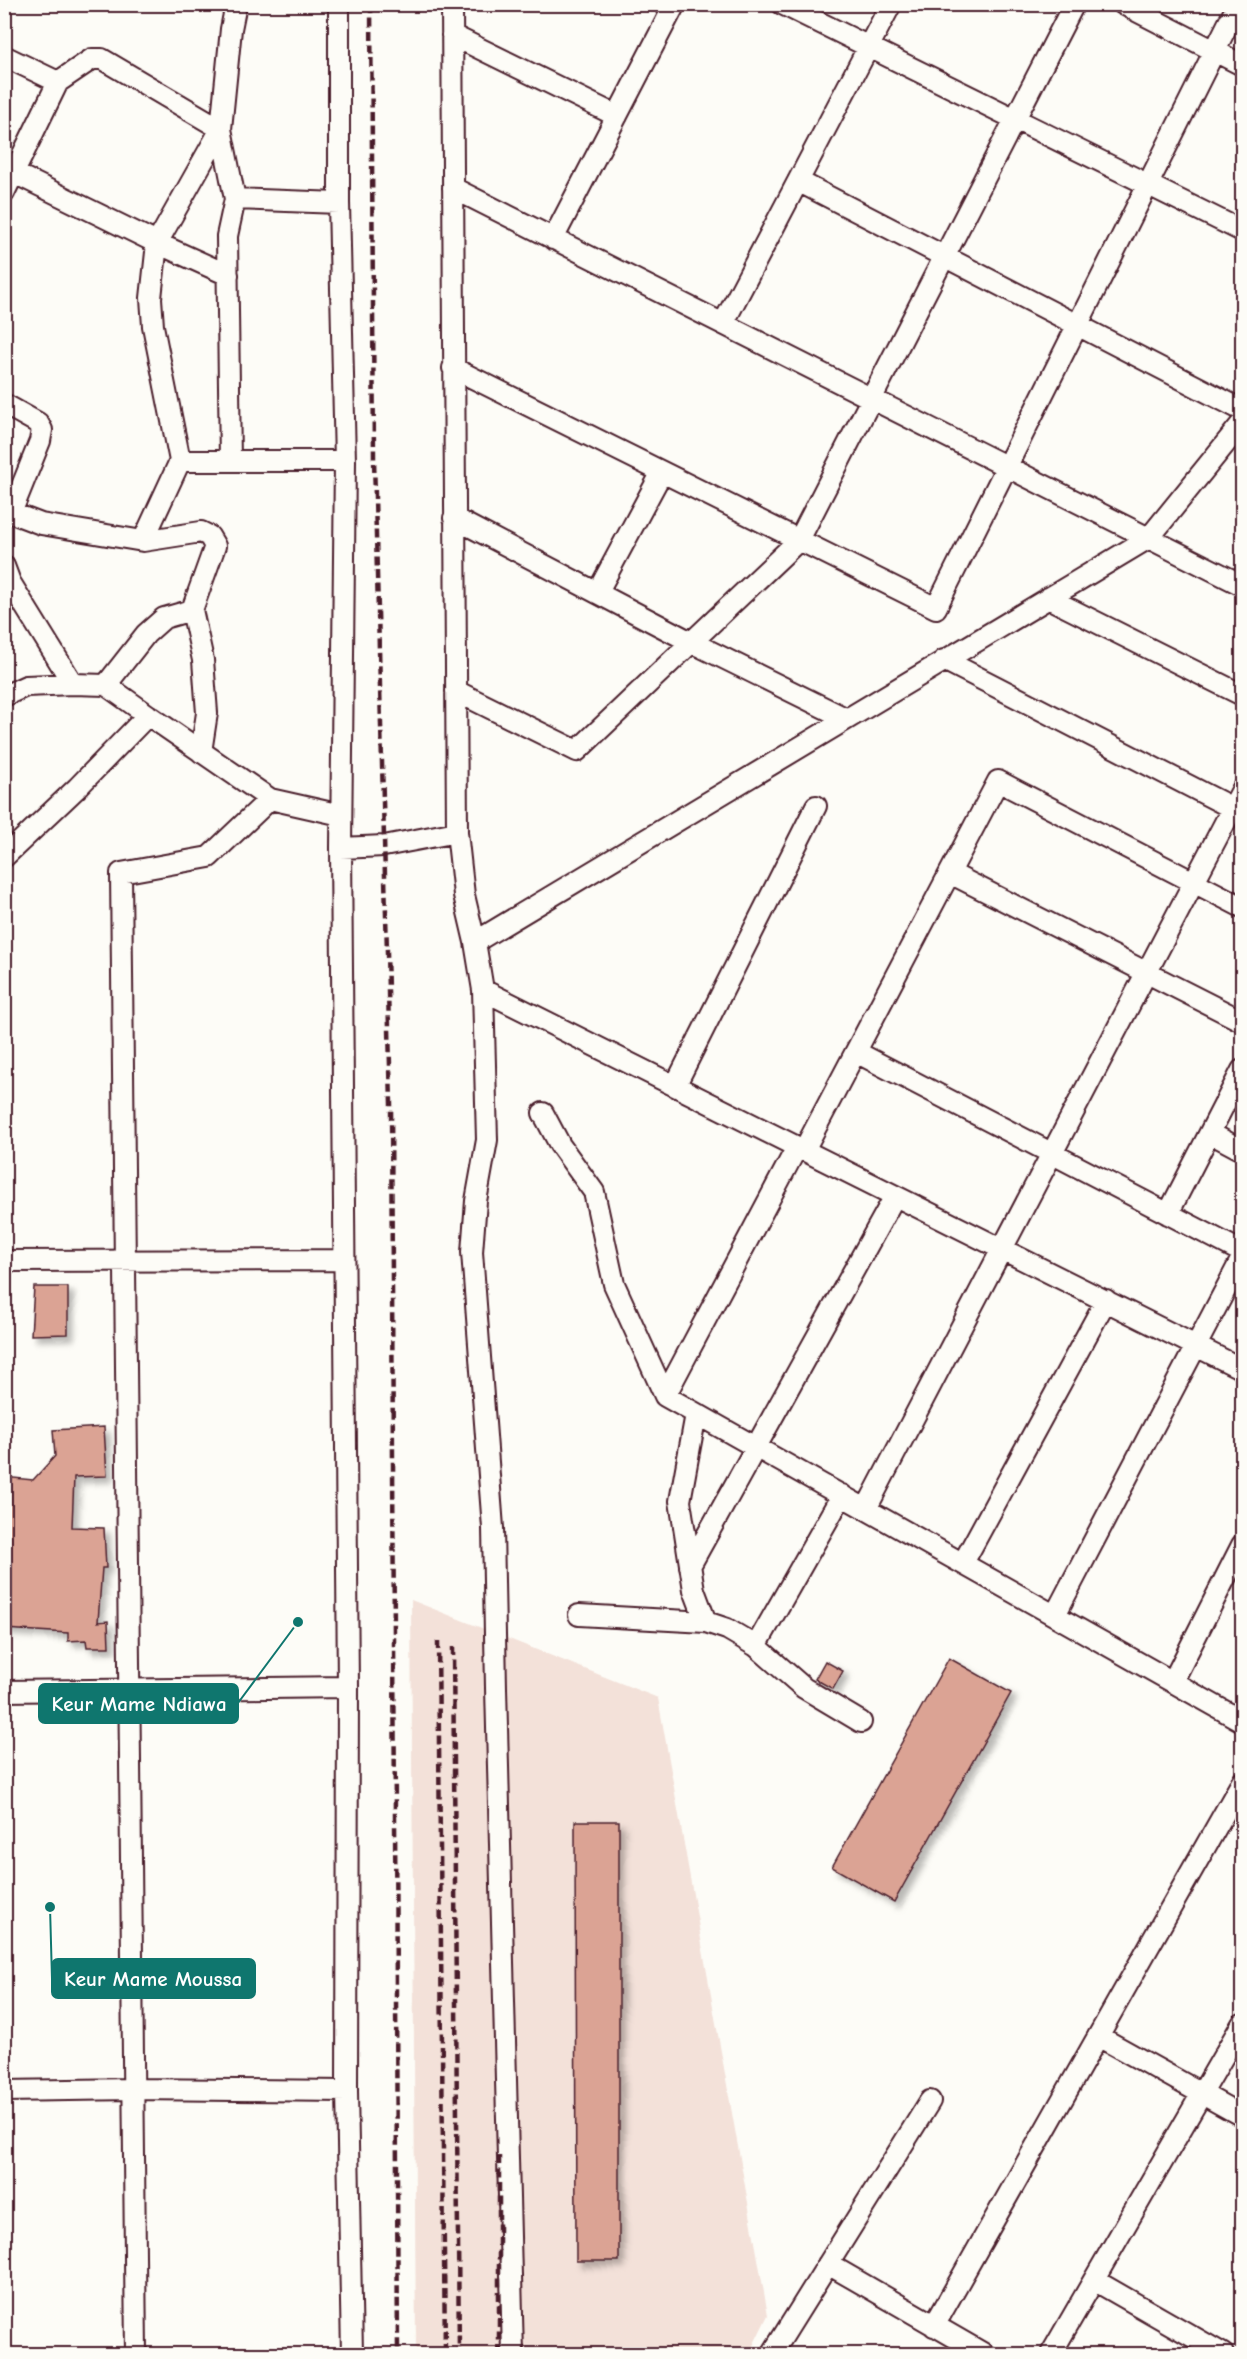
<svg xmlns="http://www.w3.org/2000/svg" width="1247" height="2359" font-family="'Comic Neue',sans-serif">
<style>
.built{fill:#f3e1d9}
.building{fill:#dba394;stroke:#4a1f2b;stroke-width:1.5;filter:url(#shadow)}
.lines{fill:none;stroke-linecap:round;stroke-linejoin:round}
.street-casing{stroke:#4a1f2b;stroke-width:24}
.street{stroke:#fdfcf7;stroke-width:20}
.rail{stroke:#4a1f2b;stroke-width:4.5;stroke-dasharray:9 4.5;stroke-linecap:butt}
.leader{fill:none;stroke:#0f766e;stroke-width:2}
.callout-dot{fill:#0f766e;stroke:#fdfcf7;stroke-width:2}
.callout{fill:#0f766e;stroke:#0f766e;stroke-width:2}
.callout-label{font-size:21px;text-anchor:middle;font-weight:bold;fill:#fff}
</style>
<defs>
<filter id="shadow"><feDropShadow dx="5.5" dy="5.5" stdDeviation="3" flood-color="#0004"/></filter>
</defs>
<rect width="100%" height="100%" fill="#fdfcf7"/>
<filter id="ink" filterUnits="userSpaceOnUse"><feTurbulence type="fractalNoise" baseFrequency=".0167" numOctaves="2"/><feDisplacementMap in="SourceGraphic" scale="12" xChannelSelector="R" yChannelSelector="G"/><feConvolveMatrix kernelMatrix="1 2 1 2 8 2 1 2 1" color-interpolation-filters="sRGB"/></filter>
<g filter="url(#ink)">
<path class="built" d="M411 1600 658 1698 768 2315 749 2354H416Z"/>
<path class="building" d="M34 1287H68V1334L31 1335Z
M104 1427 107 1476 74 1477 72 1527 104 1528 106 1568H102L98 1622 108 1621 109 1647H87L86 1640 68 1641V1633L4 1629V1583H9L4 1547V1477L33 1480 55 1456 53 1430Z
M949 1658 1011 1693 894 1902 832 1867Z
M825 1661 843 1671 833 1689 815 1679Z
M575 1821H619V2261H576Z"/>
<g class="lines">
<g class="street-casing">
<path id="street" d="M339 4V203L345 461 341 848 348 1687 347 2091 352 2354
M452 4 457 832 464 895 475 942 483 990 487 1140 476 1201 472 1252 493 1528 496 1688 513 2354
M782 4 1242 231
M1123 4 1242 65
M452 35 617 116
M4 56 58 82
M4 168 157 243 228 275
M798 181 1242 410
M453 188 1242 585
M4 193 58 82 92 59H102L221 129 235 199
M553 239 675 4
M723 324 891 4
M453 368 936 608 1238 4
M4 404 38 423 42 430 40 441 11 513
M180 461H345
M230 461 227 236 235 199 339 203
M4 510 41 524 143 541 201 532 209 536 215 546 192 610 164 618 146 634 106 685
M454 518 691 642 847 719
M143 541 180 461 153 326 151 298 157 243 221 129 231 29 236 4
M4 566 10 582 73 684
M597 593 662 472
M1048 598 1242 695
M192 610 203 660 207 713 201 752
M944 660 1242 813
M456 691 577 751 799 540 1074 4
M4 696 26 686 73 684 106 685 148 715 77 788 4 857
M148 715 270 799 341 815
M341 848 384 846 457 832
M950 873 1242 1021
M475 942 1149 538 1242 423
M483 990 1242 1369
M856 1052 1242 1252
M675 1086 816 806
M543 1113 560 1145 594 1192 614 1284 665 1396 1242 1721
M1210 1133 1242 1150
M804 1150 998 781 1242 907
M1168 1214 1242 1070
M4 1261 344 1260
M665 1396 797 1147
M696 1414 680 1501 694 1590 706 1622
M866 1509 1242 790
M963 1563 1106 1300
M690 1566 895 1196
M579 1615 706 1622 727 1629 756 1646 804 1688 861 1722
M1055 1615 1242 1258
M756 1646 842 1495
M1173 1681 1242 1545
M4 1691 348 1687
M1098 2036 1242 2116
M4 2091 133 2089 347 2091
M828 2264 984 2354
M1094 2280 1223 2354
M934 2326 1242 1782
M136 2354 121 873 209 857 270 799
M772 2354 930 2101
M1051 2354 1242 2024"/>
</g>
<use href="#street" class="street"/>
<path class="rail" d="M371 4 374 459 391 1104 398 2354
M438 1641 445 2354
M453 1647 459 2354
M499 2156V2354"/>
</g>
</g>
<path class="leader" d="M298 1622L238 1703M50 1907L52 1979"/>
<g class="callout-dot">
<circle cx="298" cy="1622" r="6"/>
<circle cx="50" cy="1907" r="6"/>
</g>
<g class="callout">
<rect x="39" y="1684" width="199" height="39" rx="6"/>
<rect x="52" y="1959" width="203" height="39" rx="6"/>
</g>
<g class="callout-label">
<text x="139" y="1711">Keur Mame Ndiawa</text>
<text x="153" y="1986">Keur Mame Moussa</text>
</g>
<rect width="1247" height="2359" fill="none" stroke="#fdfcf7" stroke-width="24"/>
<rect x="12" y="12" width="1223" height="2335" fill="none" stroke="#4a1f2b" stroke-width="2" filter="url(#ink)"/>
</svg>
